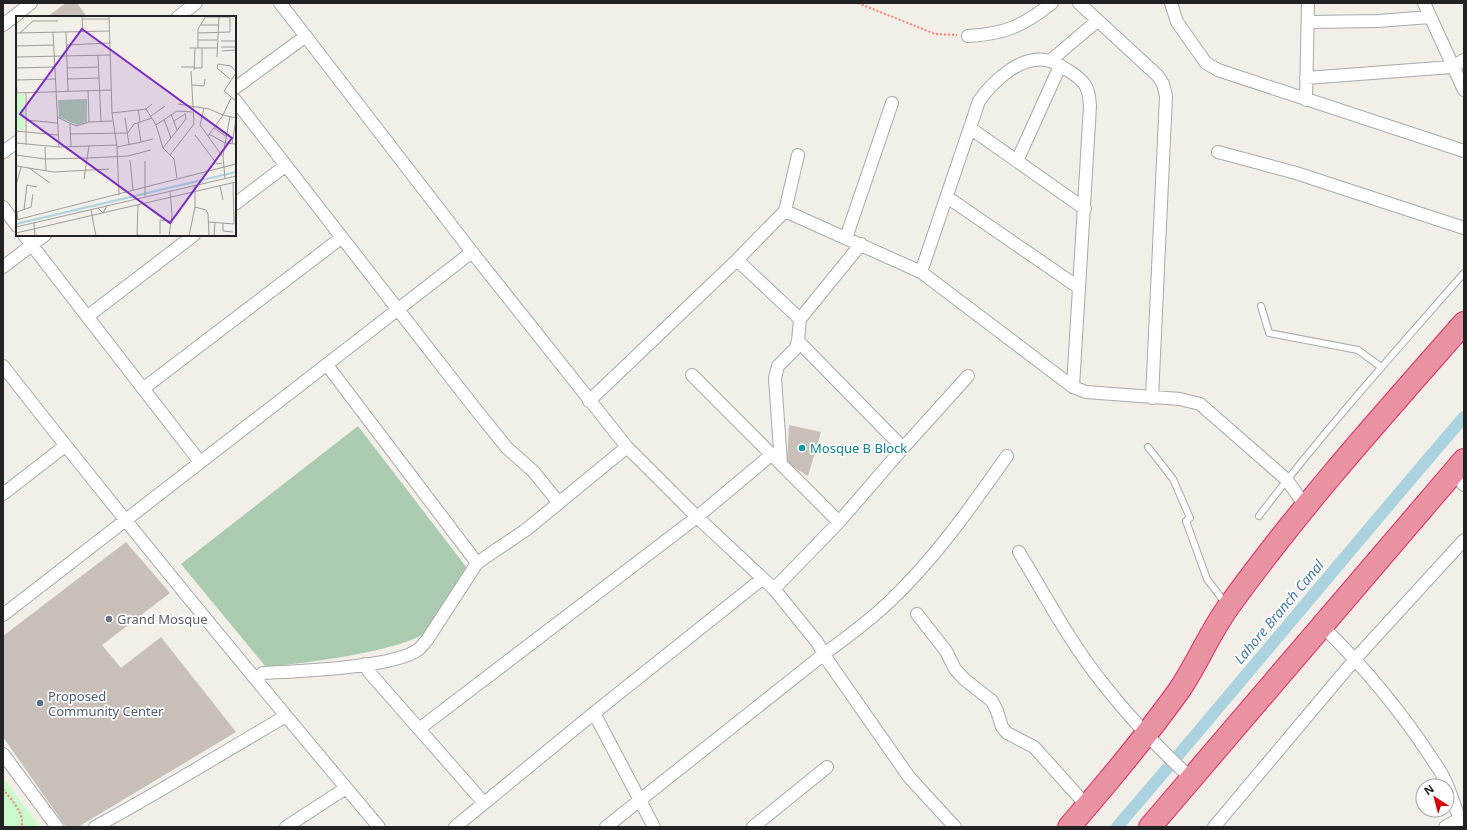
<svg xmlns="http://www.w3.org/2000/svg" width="1467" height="830" font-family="'Noto Sans',sans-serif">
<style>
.cemetery{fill:#aacbaf}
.park{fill:#c8facc}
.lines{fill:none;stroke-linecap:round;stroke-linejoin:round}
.canal{stroke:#aad3df;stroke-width:12}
.building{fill:#c7bfb8}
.lane-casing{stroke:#a9a9a9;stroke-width:8}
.street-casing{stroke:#a9a9a9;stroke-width:14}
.highway-casing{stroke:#dc2a67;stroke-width:24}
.path{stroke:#fa8072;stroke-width:2;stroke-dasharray:2 2;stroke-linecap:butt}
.lane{stroke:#fff;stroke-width:6}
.street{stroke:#fff;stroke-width:12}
.highway{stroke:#e892a2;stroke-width:22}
.culture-dot{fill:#0f9aa8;stroke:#fff;stroke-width:1.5}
.worship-dot{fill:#6b7280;stroke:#fff;stroke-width:1.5}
.service-dot{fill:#5c6f8a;stroke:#fff;stroke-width:1.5}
.labels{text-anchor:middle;stroke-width:3.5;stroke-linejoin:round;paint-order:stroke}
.culture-label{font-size:13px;fill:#0d838f;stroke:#fff;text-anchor:start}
.worship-label{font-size:13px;fill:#5b616d;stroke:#fff;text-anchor:start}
.service-label{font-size:13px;fill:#4e5e75;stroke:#fff;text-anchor:start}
.water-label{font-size:14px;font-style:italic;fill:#4a7aab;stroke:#fff}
.inset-river{fill:none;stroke:#aad3df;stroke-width:2}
.inset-road{fill:none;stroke:#9f9d99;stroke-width:1}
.view{fill:#7b2cbf;fill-opacity:0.15;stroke:#7b2cbf;stroke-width:2}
.inset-edge{fill:none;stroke:#222;stroke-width:2}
</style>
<rect width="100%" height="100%" fill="#f2efe9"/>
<path class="cemetery" d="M358 426 467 568C456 586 441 614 428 630 409 651 297 664 266 667L181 564Z"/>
<path class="park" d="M3 778 40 827H3Z"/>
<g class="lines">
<path class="canal" d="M1117 827C1234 691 1347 553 1464 417"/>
</g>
<path class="building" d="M66 3H77L87 17H47Z
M789 425 821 432 808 476 787 463Z
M126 542 170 593 102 645 121 668 161 637 236 732 78 827H66L3 737V636Z"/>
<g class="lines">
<g class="lane-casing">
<path id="lane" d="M1261 306 1269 333 1358 350 1381 367
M1148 447 1173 479 1190 518 1186 521 1207 579 1226 604
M1259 516C1323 432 1394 353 1464 273"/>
</g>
<g class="street-casing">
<path id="street" d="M280 3 472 252 627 447 697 517 774 589 817 642 828 661 909 777 955 827
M1079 3 1158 76 1163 84 1166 96 1152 398
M1171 3 1177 22 1206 63 1218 70 1464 151
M1424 3 1464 90
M178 17 196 3
M1308 22 1378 21 1430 17
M3 25 31 3
M968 36C1005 34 1023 26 1052 3
M1050 61 1097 21
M1306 78 1452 67 1464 60
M235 88 306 36
M235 100 473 406 507 448 533 471 559 503
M1306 100 1308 3
M970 128 1085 209
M3 152 17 142
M1218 152 1296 173 1464 228
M1017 161 1060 66
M947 197 1078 287
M235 204 285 166
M3 207 17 226
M785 211 921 272 1073 387 1086 392 1180 399 1200 404 1287 480 1306 507
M24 235 200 462
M846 238 892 103
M737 260 785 211 798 155
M3 267 45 235
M921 272 979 101C993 81 1022 53 1050 61 1056 62 1063 68 1069 71 1085 81 1089 87 1090 106L1073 387
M88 316 194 235
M327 365 477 563
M3 366C125 522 251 675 379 827
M692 375 839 522
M144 388 341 238
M589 401 737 260 800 319
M903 448 968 376
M781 464 775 378 778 366 795 349 798 341 800 319 861 244
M1453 473 1464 485
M3 494 65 446
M1019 552C1046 597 1071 644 1104 685 1131 719 1160 750 1192 779
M774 589 839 522 903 448 798 341
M917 614 946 651 955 669 964 679 992 701 997 711 1002 727 1007 733 1034 747 1087 806
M3 615 472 252
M1321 625C1368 670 1405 716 1440 771 1451 788 1454 810 1464 827
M365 664 369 672 484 803
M256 679 263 673C296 671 395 668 419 649 422 646 424 643 427 640L477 563 527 529 627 447
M594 713 654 827
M419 729 697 517 771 455
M3 754 57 827
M95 827C160 792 222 753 286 716
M286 827 346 788
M455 827 594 713 762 579
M606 827 824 654C846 638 868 622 888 603 934 560 971 507 1007 456
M753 827 827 767
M1214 827 1356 658 1464 540
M1445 827 1459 819"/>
</g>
<g class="highway-casing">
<path id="highway" d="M1069 827C1108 782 1146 737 1180 689 1198 662 1210 632 1229 606 1301 506 1383 415 1464 323
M1150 827 1464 460"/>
</g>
<path class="path" d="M858 3 935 34 957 35
M3 789C11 800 26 814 21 827"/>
<use href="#lane" class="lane"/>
<use href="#street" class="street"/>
<use href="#highway" class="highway"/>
</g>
<circle class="culture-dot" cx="802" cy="448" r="4"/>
<circle class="worship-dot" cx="109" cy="619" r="4"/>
<circle class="service-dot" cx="40" cy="703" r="4"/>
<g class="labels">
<g class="culture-label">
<text x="810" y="453">Mosque B Block</text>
</g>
<g class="worship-label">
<text x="117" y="624">Grand Mosque</text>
</g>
<g class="service-label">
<text x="48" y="701">Proposed<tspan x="48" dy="15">Community Center</tspan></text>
</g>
<g class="water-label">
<text transform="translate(1279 612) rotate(-50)" y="5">Lahore Branch Canal</text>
</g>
</g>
<g transform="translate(16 16)">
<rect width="220" height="220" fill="#f2efe9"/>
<path d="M71 83V106L61 109 43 101 42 84Z" fill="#aacbaf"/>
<path d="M8 78V114L0 113V79Z" fill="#c8facc"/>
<path class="inset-river" d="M0 208 220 156"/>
<path class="inset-road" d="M66 0 67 15M93 0 96 97 101 131 103 179M190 1H214M214 1V16M67 3H93M0 8 9 0M185 9H203M37 16 43 131M50 16 52 75M0 17 93 15M4 17 17 5H42M182 17 214 16M182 24H201M205 25H220M50 29 94 27M0 30 38 29M205 31H220M173 32H201M182 32V13L190 0M206 35 220 34M82 39 85 106M0 41 94 39M201 41 203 0M165 51H178M0 52 39 51M51 52 82 51M178 52H186V32M178 54 179 32M0 57 1 77M220 57 208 75 220 85M51 63 83 62M214 63 201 52 202 48 215 50 220 56M0 64 39 63M176 69 188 70 189 63M72 74 73 106M10 76V129M0 77 95 74M215 82 207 99 220 102M162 88 193 93 207 99 192 120M188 92 184 109 207 141 209 162M130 93 140 109 147 132 158 143 161 162M122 94 130 93 136 88M96 97 122 94 124 105M155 98 161 114M135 100 149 90M41 101 60 110 73 106 96 105M109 102 113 128M148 103 155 122M10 104 42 107M158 105 169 98M54 108 55 131M140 109 161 95 176 96M198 112 211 121M0 115 42 119M54 118 111 117M111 118 118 108 136 102M193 118 209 127 220 128M179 119 201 148 206 147M125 126 137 123M0 127 43 131 101 129M216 128 220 103M29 131 30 155M101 131 125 126 122 107M147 132 170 103 169 97M0 139 29 143 72 142 112 140 135 134M154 139 178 108 175 55M207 140 214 100M114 144 117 174M129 145V180M0 150 38 156 93 153M13 152 34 167M68 163 73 130M0 169 5 151M179 170V191L190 194 192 198 193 220M204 170 207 184M122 189 121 219 129 220M82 192 87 197 91 190M8 194 11 169 21 171M75 194 80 220M2 203 1 196 15 191 17 178M0 204 220 148M193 206 218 208 217 166M18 207 19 220M207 207V215L217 216M0 211 220 160M0 217 220 166M144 218V204L154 205M153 220 156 199 154 175M173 220 179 191M198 220 199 206"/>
<path class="view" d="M66 13 216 122 154 207 4 98Z"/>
<rect width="220" height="220" class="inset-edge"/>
</g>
<rect width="1467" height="830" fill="none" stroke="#222222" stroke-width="8"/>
<g transform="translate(1435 798) rotate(324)"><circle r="19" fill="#ffffff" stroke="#a7a7a7"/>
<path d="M0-3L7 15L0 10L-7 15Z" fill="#d40000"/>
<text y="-6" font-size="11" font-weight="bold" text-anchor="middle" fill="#222222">N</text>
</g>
</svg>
